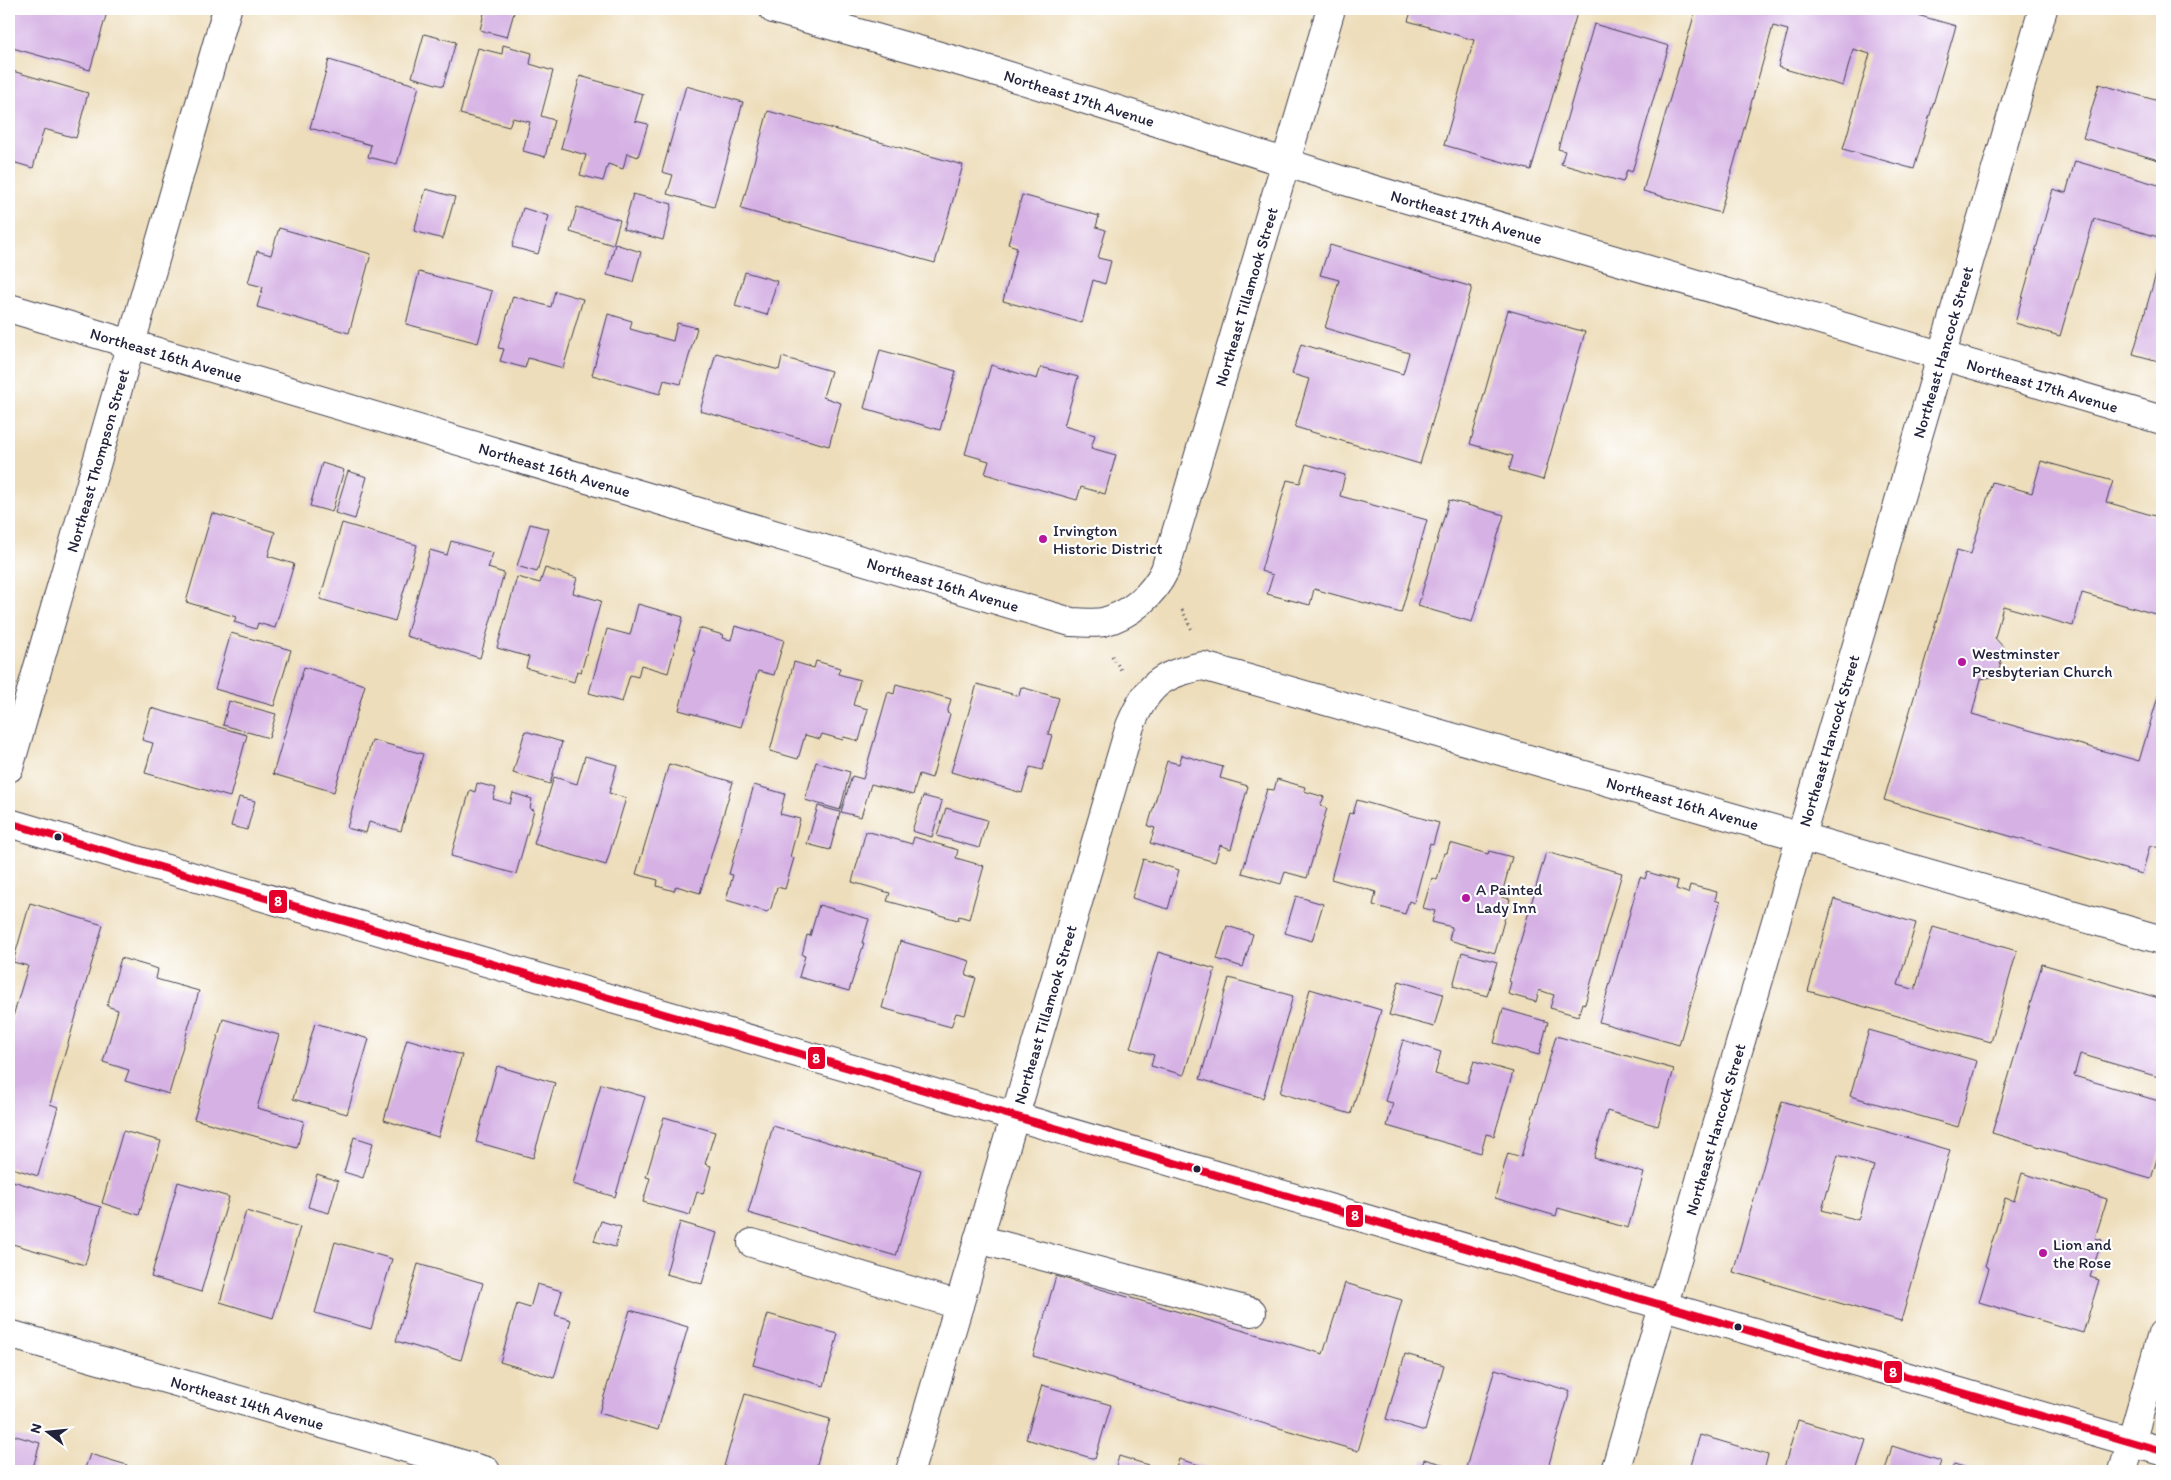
<svg xmlns="http://www.w3.org/2000/svg" width="2171" height="1480" font-family="Itim,sans-serif">
<style>
.building{fill:#d5b1e4;fill-rule:evenodd}
.lines{fill:none;stroke-linecap:round;stroke-linejoin:round}
.minor-casing{stroke:#403e4e;stroke-width:30}
.path{stroke:#403e4e;stroke-width:3;stroke-dasharray:1 4;stroke-linecap:butt}
.minor{stroke:#fff;stroke-width:28}
.bus-1-casing{stroke:#fff;stroke-width:11}
.bus-1{stroke:#e4002b;stroke-width:8}
.poi-dot{fill:#b5179e;stroke:#fff;stroke-width:2}
.bus-dot{fill:#22223b;stroke:#fff;stroke-width:2}
.labels{text-anchor:middle;stroke-width:4.5;stroke-linejoin:round;paint-order:stroke}
.street-label{font-size:16px;fill:#22223b;stroke:#fff}
.poi-label{font-size:16px;fill:#22223b;stroke:#fff;text-anchor:start}
.line-badge{stroke:#fff;stroke-width:2}
.badge-label{font-size:14px;text-anchor:middle;font-weight:bold;fill:#fff}
</style>
<rect width="100%" height="100%" fill="#fff"/>
<filter id="ink" filterUnits="userSpaceOnUse"><feTurbulence type="fractalNoise" baseFrequency=".02" numOctaves="2"/><feDisplacementMap in="SourceGraphic" scale="10" xChannelSelector="R" yChannelSelector="G"/><feConvolveMatrix kernelMatrix="1 2 1 2 8 2 1 2 1" color-interpolation-filters="sRGB"/></filter>
<filter id="wash" filterUnits="userSpaceOnUse"><feTurbulence type="fractalNoise" baseFrequency=".0096" numOctaves="4" result="noise"/><feDisplacementMap in="SourceGraphic" scale="20" xChannelSelector="R" yChannelSelector="G"/><feGaussianBlur stdDeviation="1.12" result="paint"/><feColorMatrix in="noise" values="0 0 0 0 0 0 0 0 0 0 0 0 0 0 0 0 0 1.4 0 .05"/><feComposite in="paint" operator="in"/></filter>
<g filter="url(#wash)">
<rect width="100%" height="100%" fill="#edddba"/>
<g id="blocks">
<path class="building" d="M9 9H108L90 70 9 47 12 28 9 27Z
M485 9H515L507 37 480 30Z
M1412 9H1562L1577 13 1531 170 1444 145 1474 40 1408 21Z
M1696 9H1896L1956 26 1914 169 1843 149 1870 54 1853 49 1843 86 1778 67 1788 30 1773 26 1720 213 1643 191Z
M1594 24 1669 46 1632 172 1627 170 1623 182 1561 164 1565 151 1558 149Z
M424 34 456 42 443 86 412 77Z
M503 45 532 53 530 64 553 71 541 116 554 120 545 157 523 151 530 122 512 118 509 127 460 114 478 48 502 54Z
M329 60 419 86 397 164 368 157 371 145 310 128Z
M9 70 88 93 76 138 44 129 33 168 9 161Z
M580 76 643 94 635 121 648 124 638 157 627 153 623 169 608 164 603 181 580 175 586 155 561 148Z
M2099 84 2162 102V161L2083 138Z
M686 86 743 102 714 207 667 194 673 175 662 172Z
M768 111 963 165 935 263 741 209Z
M2075 161 2162 186V238L2094 219 2060 336 2015 323 2053 189 2066 193Z
M426 189 455 197 443 239 414 231Z
M633 194 672 204 663 240 623 229Z
M1022 195 1099 216 1096 227 1106 230 1098 258 1111 261 1105 284 1093 280 1082 323 1003 301 1017 247 1008 244Z
M577 207 620 220 613 245 570 232Z
M523 208 549 216 538 254 512 247Z
M279 228 371 254 349 333 257 307 263 287 248 283 257 251 271 255Z
M615 244 641 252 633 282 607 275Z
M1330 245 1472 287 1420 464 1295 427 1309 379 1292 374 1301 344 1403 374 1409 353 1325 328 1339 280 1320 275Z
M2162 253V362L2133 354Z
M419 272 492 291 478 343 406 324Z
M745 272 777 281 767 315 735 306Z
M555 291 583 299 563 368 528 358 525 368 500 361 504 349 498 348 513 296 551 307Z
M1508 310 1585 332 1543 480 1509 470 1513 456 1470 444Z
M608 314 632 321 630 329 673 341 677 323 697 328 681 384 664 380 660 394 592 375Z
M880 350 956 371 940 430 864 408Z
M716 353 779 370 782 357 831 371 823 397 841 403 829 446 700 411Z
M991 365 1037 379 1041 367 1078 377 1064 426 1095 435 1091 448 1116 455 1105 494 1081 487 1077 500 985 474 989 461 965 454Z
M2041 461 2113 481 2106 502 2162 518V616L2082 593 2073 626 2003 606 1995 638 2005 649 1997 676 1981 679 1972 714 2139 761 2162 683V849L2150 845 2142 874 1884 800 1957 550 1971 554 1992 482 2032 493Z
M322 463 344 470 332 512 310 506Z
M1306 464 1345 475 1340 496 1427 520 1401 613 1314 589 1310 605 1267 594 1273 575 1261 571 1287 480 1300 483Z
M348 471 367 477 355 519 335 513Z
M1449 500 1504 515 1472 622 1418 606Z
M212 513 275 532 268 556 294 564 275 628 258 623 256 629 234 622 236 617 186 602Z
M342 523 417 545 395 621 320 599Z
M530 524 549 529 537 572 517 566Z
M451 541 493 553 488 568 504 573 480 658 406 636 430 550 447 555Z
M545 568 577 578 573 593 601 601 581 672 577 671 574 682 526 668 529 657 497 648 517 577 540 583Z
M638 604 683 617 668 673 641 665 638 677 630 675 622 702 589 693 607 629 630 635Z
M735 626 784 640 774 675 758 671 741 727 679 710 695 650H693L699 628 723 635 722 638 731 640Z
M231 633 291 650 274 706 215 689Z
M816 661 840 668 838 674 860 680 853 705 868 709 859 741 844 737 843 740 822 734 820 739 805 735 798 759 770 751 794 662 814 668Z
M304 667 365 685 334 792 273 774Z
M896 684 951 699 947 713 950 714 932 778 919 774 913 795 871 784 861 817 841 812 852 776 863 779 888 692 894 694Z
M977 684 1019 696 1021 687 1059 698 1048 734 1052 735 1042 770 1030 767 1022 793 951 772Z
M229 701 276 714 269 738 223 725Z
M151 708 247 735 230 797 145 773 153 743 142 740Z
M525 731 562 742 550 784 513 773Z
M372 740 423 754 401 831 369 822 366 833 347 828Z
M1182 755 1223 767 1220 778 1248 786 1231 849 1220 845 1215 862 1150 843 1155 828 1148 826 1167 761 1179 764Z
M585 756 617 765 609 793 626 798 606 865 534 844 554 777 577 784Z
M816 762 850 772 840 810 805 800Z
M669 764 733 782 700 893 676 886 674 891 657 886 658 880 636 874Z
M1277 779 1305 787 1304 791 1324 797 1320 806 1327 808 1307 878 1285 872 1281 884 1242 873 1267 789 1274 790Z
M477 783 496 788 493 799 510 804 513 793 532 799 530 809 534 810 516 874 451 856 470 790 475 792Z
M754 785 785 794 780 814 800 819 790 857 794 858 785 889 777 887 771 908 767 912 726 900 733 875 729 874Z
M923 796 942 801 932 837 912 831Z
M239 797 255 801 247 830 231 826Z
M1357 800 1439 823 1433 844 1430 843 1414 903 1409 901 1405 914 1373 905 1376 892 1331 879 1349 813 1353 814Z
M818 806 840 812 830 850 807 844Z
M946 808 987 820 979 848 937 836Z
M866 831 912 844 914 837 958 850 956 858 984 866 969 919 959 916 958 920 887 901 890 893 852 882Z
M1450 843 1488 854 1489 851 1512 857 1501 897 1510 899 1495 953 1449 940 1452 927 1432 922 1435 911 1423 908 1432 878 1437 880 1444 853H1447Z
M1546 852 1622 873 1585 1004 1582 1003 1578 1016 1550 1008 1554 995 1539 990 1536 1002 1508 994 1511 982 1509 981Z
M1143 859 1179 870 1168 909 1132 898Z
M1647 872 1678 881 1676 889 1688 893 1690 885 1717 892 1715 900 1720 902 1679 1045 1599 1022 1640 877 1645 879Z
M1296 896 1323 904 1312 941 1285 933Z
M1834 899 1916 923 1898 985 1915 990 1933 927 2017 951 1991 1042 1808 991Z
M30 903 103 925 50 1104 58 1107 38 1176 9 1167V1030L28 966 13 962Z
M819 905 869 919 862 943H864L849 991 799 977 805 956 802 955 807 935 810 936Z
M1227 926 1253 934 1243 967 1217 959Z
M900 941 970 961 966 975 976 978 965 1015 956 1013 951 1027 882 1008Z
M1158 952 1215 969 1184 1075 1151 1066 1154 1055 1130 1048Z
M1462 952 1497 962 1487 996 1453 986Z
M121 958 158 969 156 979 199 991 169 1094 125 1081 129 1070 103 1062 118 1010 107 1006Z
M2042 964 2162 999V1078L2080 1054 2074 1076 2162 1102V1142L2151 1179 1992 1133Z
M1229 978 1293 996 1263 1098 1200 1079Z
M1399 981 1443 994 1434 1027 1389 1015Z
M1310 989 1381 1010 1351 1114 1280 1093Z
M1503 1009 1548 1022 1539 1055 1494 1043Z
M223 1019 279 1035 257 1108 304 1121 297 1148 194 1119Z
M315 1023 369 1039 347 1114 293 1099Z
M1869 1030 1977 1061 1958 1127 1850 1096Z
M1556 1036 1674 1069 1658 1126 1607 1111 1594 1158 1644 1173 1628 1228 1558 1208 1556 1216 1495 1198 1508 1153 1521 1157Z
M407 1039 462 1055 438 1137 384 1120Z
M1403 1040 1441 1052 1435 1074 1467 1083 1474 1061 1513 1072 1494 1136 1486 1134 1481 1153 1387 1126 1393 1103 1385 1101Z
M497 1066 555 1083 533 1158 476 1142Z
M601 1084 645 1097 615 1197 573 1184Z
M1782 1101 1950 1150 1901 1321 1733 1272ZM1838 1155 1874 1166 1858 1220 1822 1210Z
M664 1117 715 1132 705 1164 711 1166 703 1194 697 1192 690 1215 643 1202 650 1178 646 1177Z
M773 1126 921 1170 896 1256 748 1213Z
M123 1131 161 1141 139 1215 102 1203Z
M354 1137 373 1143 363 1178 344 1172Z
M2022 1173 2107 1199 2095 1238 2102 1240 2090 1277 2099 1280 2083 1333 1979 1302 1989 1268 1985 1266 2005 1198 2014 1201Z
M317 1174 338 1181 329 1213 308 1207Z
M9 1180 101 1207 85 1265 9 1243Z
M178 1182 229 1197 201 1292 151 1277Z
M246 1211 300 1227 273 1318 220 1302Z
M601 1221 621 1227 615 1247 594 1241Z
M680 1222 717 1233 702 1284 666 1274Z
M335 1242 392 1259 371 1329 315 1313Z
M418 1264 483 1283 461 1360 396 1341Z
M1056 1276 1323 1354 1345 1283 1402 1300 1358 1451 1033 1356Z
M537 1284 562 1291 555 1315 571 1320 554 1378 500 1362 517 1304 530 1308Z
M630 1310 688 1327 658 1430 599 1413Z
M768 1314 838 1334 824 1386 753 1365Z
M1405 1354 1444 1365 1425 1431 1386 1419Z
M1495 1369 1570 1391 1547 1471H1465Z
M1042 1385 1111 1405 1095 1459 1026 1439Z
M745 1394 830 1419 815 1471H742L724 1466Z
M1798 1420 1866 1440 1856 1471H1783Z
M9 1434 40 1443 32 1471H9Z
M1700 1435 1768 1455 1764 1471H1689Z
M1892 1446 1941 1461 1938 1471H1885Z
M90 1454 127 1465 125 1471H84Z
M1119 1456 1158 1468 1157 1471H1115Z
M1179 1459 1219 1471H1175Z
M1424 1459 1445 1465 1443 1471H1420Z
M1954 1464 1977 1471H1951Z"/>
</g>
</g>
<g filter="url(#ink)">
<use href="#blocks" fill-opacity="0" stroke="#403e4e" stroke-width="1"/>
<g class="lines">
<g class="minor-casing">
<g id="minor">
<path id="s1" d="M773 9 1000 73 1338 179 2162 420"/>
<path id="s2" d="M9 308 1071 622C1081 622 1094 624 1103 622 1130 615 1153 595 1165 570L1331 9"/>
<path id="s3" d="M9 768 227 9"/>
<path d="M9 823 2162 1451"/>
<path d="M978 1239 1252 1312"/>
<path d="M752 1243 959 1305"/>
<path id="s4" d="M9 1334 486 1471"/>
<path id="s5" d="M910 1471 1130 726C1147 686 1160 674 1203 666L2162 940"/>
<path id="s6" d="M1615 1471 2043 9"/>
<path d="M2123 1471 2162 1334"/>
</g>
</g>
<path class="path" d="M1182 610 1193 632
M1112 656 1121 670"/>
<use href="#minor" class="minor"/>
<g class="bus-1-casing">
<path id="bus-1" d="M9 823 2162 1451"/>
</g>
<use href="#bus-1" class="bus-1"/>
</g>
</g>
<g class="poi-dot">
<circle cx="1043" cy="539" r="5"/>
<circle cx="1962" cy="662" r="5"/>
<circle cx="1466" cy="898" r="5"/>
<circle cx="2043" cy="1253" r="5"/>
</g>
<g class="bus-dot">
<circle cx="58" cy="837" r="4.5"/>
<circle cx="1197" cy="1169" r="4.5"/>
<circle cx="1738" cy="1327" r="4.5"/>
</g>
<g class="labels">
<g class="street-label">
<text dy="6" stroke="none"><textPath href="#s1" startOffset="319">Northeast 17th Avenue</textPath></text>
<text dy="6" stroke="none"><textPath href="#s1" startOffset="724">Northeast 17th Avenue</textPath></text>
<text dy="6" stroke="none"><textPath href="#s2" startOffset="1508">Northeast Tillamook Street</textPath></text>
<text dy="6" stroke="none"><textPath href="#s6" startOffset="1166">Northeast Hancock Street</textPath></text>
<text dy="6" stroke="none"><textPath href="#s2" startOffset="164">Northeast 16th Avenue</textPath></text>
<text dy="6" stroke="none"><textPath href="#s1" startOffset="1324">Northeast 17th Avenue</textPath></text>
<text dy="6" stroke="none"><textPath href="#s3" startOffset="320">Northeast Thompson Street</textPath></text>
<text dy="6" stroke="none"><textPath href="#s2" startOffset="569">Northeast 16th Avenue</textPath></text>
<text dy="6" stroke="none"><textPath href="#s2" startOffset="974">Northeast 16th Avenue</textPath></text>
<text dy="6" stroke="none"><textPath href="#s6" startOffset="761">Northeast Hancock Street</textPath></text>
<text dy="6" stroke="none"><textPath href="#s5" startOffset="1376">Northeast 16th Avenue</textPath></text>
<text dy="6" stroke="none"><textPath href="#s5" startOffset="476">Northeast Tillamook Street</textPath></text>
<text dy="6" stroke="none"><textPath href="#s6" startOffset="356">Northeast Hancock Street</textPath></text>
<text dy="6" stroke="none"><textPath href="#s4" startOffset="248">Northeast 14th Avenue</textPath></text>
</g>
<g class="poi-label">
<text x="1053" y="536">Irvington<tspan x="1053" dy="18">Historic District</tspan></text>
<text x="1972" y="659">Westminster<tspan x="1972" dy="18">Presbyterian Church</tspan></text>
<text x="1476" y="895">A Painted<tspan x="1476" dy="18">Lady Inn</tspan></text>
<text x="2053" y="1250">Lion and<tspan x="2053" dy="18">the Rose</tspan></text>
</g>
</g>
<g class="line-badge">
<rect x="268" y="889" width="20" height="25" rx="5" fill="#e4002b"/>
<rect x="807" y="1046" width="19" height="24" rx="5" fill="#e4002b"/>
<rect x="1345" y="1204" width="19" height="24" rx="5" fill="#e4002b"/>
<rect x="1883" y="1360" width="20" height="24" rx="5" fill="#e4002b"/>
</g>
<g class="badge-label">
<text x="278" y="906">8</text>
<text x="816" y="1063">8</text>
<text x="1355" y="1220">8</text>
<text x="1893" y="1377">8</text>
</g>
<rect width="2171" height="1480" fill="none" stroke="#fff" stroke-width="30"/>
<g transform="translate(48 1432) rotate(286)" stroke="#ffffff" stroke-width="4" paint-order="stroke">
<path d="M0-4L9 19L0 12L-9 19Z" fill="#22223b"/>
<text y="-8" font-size="14" font-weight="bold" text-anchor="middle" fill="#22223b">N</text>
</g>
</svg>
